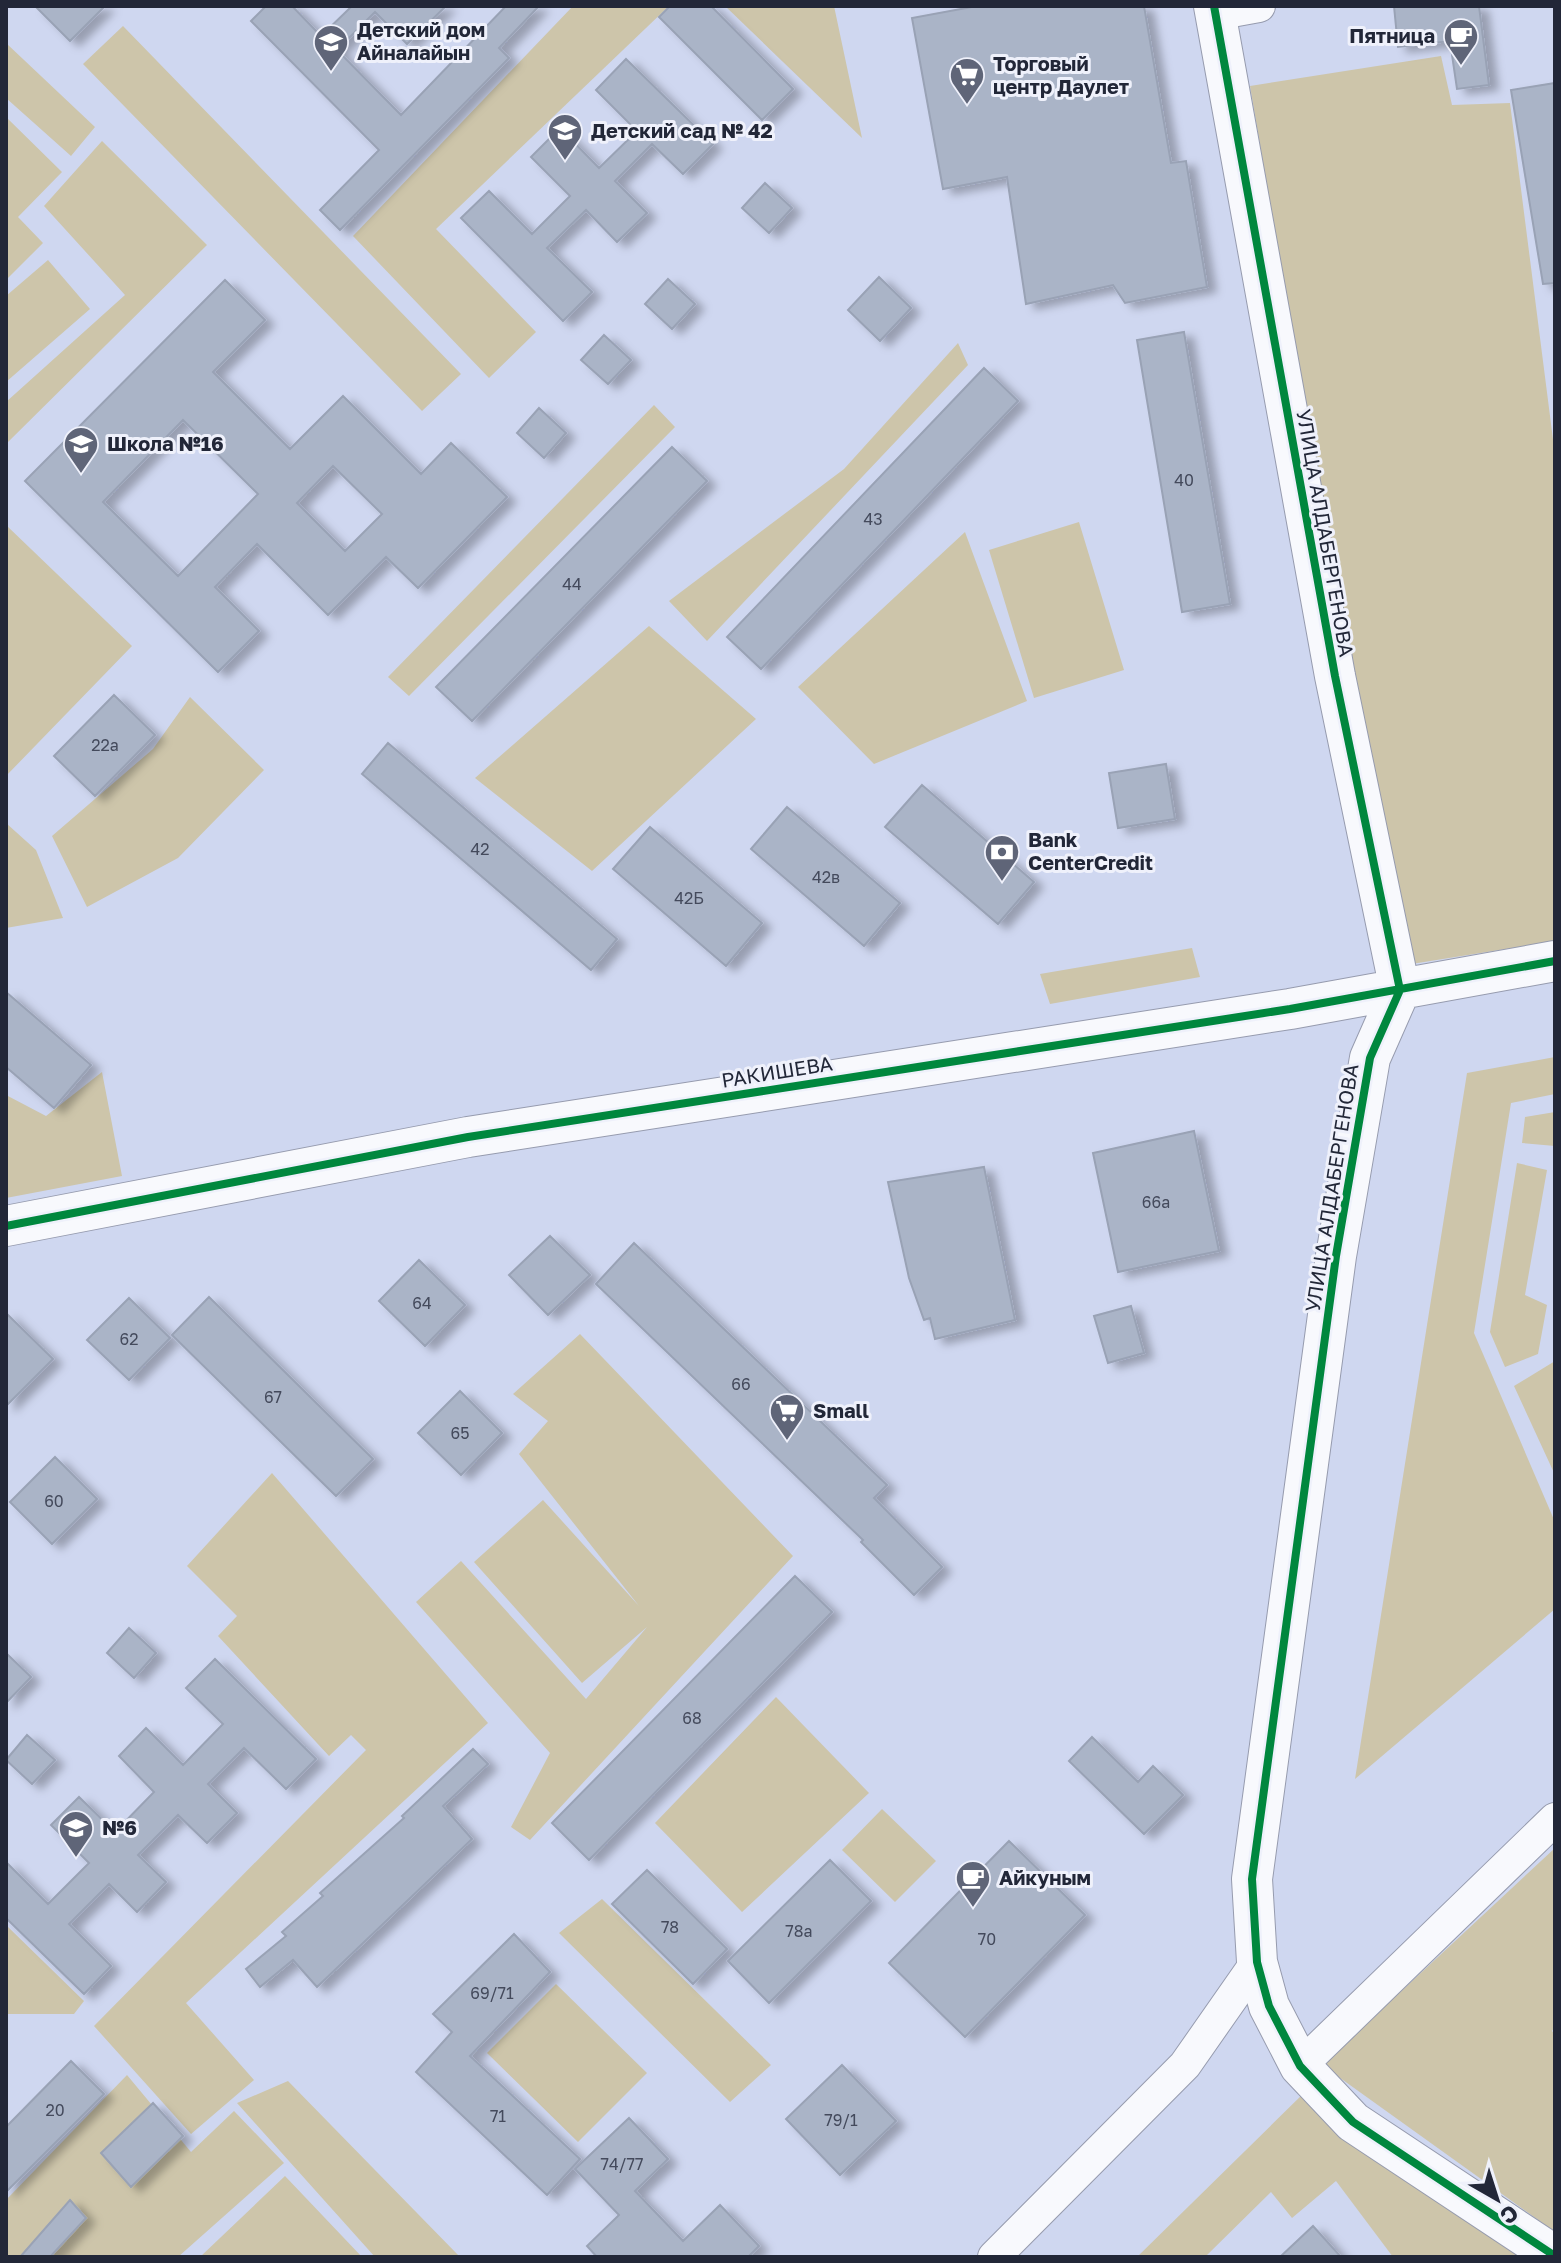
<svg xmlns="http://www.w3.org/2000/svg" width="1561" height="2263" font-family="'Golos Text',sans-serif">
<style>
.green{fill:#cdc5aa}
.building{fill:#aab4c7;stroke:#99a2b5;stroke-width:2;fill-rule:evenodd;filter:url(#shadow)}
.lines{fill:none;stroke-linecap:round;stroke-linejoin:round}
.minor-casing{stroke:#969bae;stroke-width:34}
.tertiary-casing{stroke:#969bae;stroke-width:42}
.minor{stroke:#f8f9fd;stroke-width:32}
.tertiary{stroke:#f8f9fd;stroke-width:40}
.cycleway-casing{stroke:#eff1fb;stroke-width:13}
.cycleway{stroke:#00873e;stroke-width:8}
.labels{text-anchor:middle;stroke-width:6;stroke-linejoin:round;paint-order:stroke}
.number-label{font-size:16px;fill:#444a5c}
.poi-label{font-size:20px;font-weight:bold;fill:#222738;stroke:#eff1fb;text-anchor:start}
.street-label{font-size:20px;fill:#222738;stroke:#eff1fb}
</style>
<defs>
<filter id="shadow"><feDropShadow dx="9" dy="5" stdDeviation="4" flood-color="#0004"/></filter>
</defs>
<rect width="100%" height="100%" fill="#cfd7f0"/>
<path class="green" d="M573 6H669L436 229 536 332 489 378 353 236Z
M725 6H834L862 138Z
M123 26 461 374 422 411 83 64Z
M6 43 95 127 71 156 6 98Z
M1441 56 1452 105 1510 103 1555 455V941L1399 966 1250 86Z
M6 117 62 172 18 217 43 243 6 280Z
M102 141 207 245 6 444V402L125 295 44 206Z
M48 260 90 309 6 382V296Z
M958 343 968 365 707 641 669 601 844 469Z
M654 405 675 427 409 696 388 677Z
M1079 522 1124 670 1034 698 989 550Z
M6 525 132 646 6 776Z
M965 532 1027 701 874 764 798 687Z
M649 626 756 719 592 871 475 778Z
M190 697 264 770 178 858 87 907 52 836 153 749Z
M6 823 36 850 63 918 6 928Z
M1192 948 1200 977 1050 1004 1040 974Z
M1555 1057V1094L1511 1103 1474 1333 1555 1522V1609L1355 1779 1467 1073Z
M102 1072 122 1176 6 1198V1095L46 1116Z
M1555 1112V1146L1522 1143 1525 1117Z
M1517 1163 1547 1170 1525 1295 1547 1305 1538 1354 1505 1367 1490 1332Z
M580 1334 793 1556 530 1840 511 1827 550 1753 416 1602 461 1561 586 1699 647 1627 582 1683 474 1562 543 1500 639 1606 519 1454 548 1421 513 1394Z
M1555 1361V1475L1514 1386Z
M272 1473 488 1723 186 2003 254 2080 191 2134 94 2026 366 1750 351 1735 329 1756 218 1636 237 1616 187 1566Z
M776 1697 869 1793 742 1912 655 1823Z
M882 1809 936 1861 895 1902 842 1850Z
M1555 1848V2027L1552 2031 1555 2034V2232L1322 2065Z
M602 1899 771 2065 730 2102 559 1933Z
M6 1925 84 2001 74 2014H6Z
M556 1984 647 2073 578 2142 487 2053Z
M127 2075 191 2152 234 2111 284 2163 178 2257H6V2200Z
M288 2081 460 2257H375L237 2103Z
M1307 2090 1523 2257H1393L1336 2181 1292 2218 1271 2192 1205 2257H1137Z
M285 2176 362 2257H200Z"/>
<path class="building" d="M35 6H105L70 41Z
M266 6H292L321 36 352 6H446L407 44 375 12 337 50 401 115 506 6H539L499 48 509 58 340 230 320 210 379 150 251 21Z
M670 6H711L793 89 762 120 659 17Z
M977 6H1144L1171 163 1186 161 1207 287 1125 303 1113 285 1026 304 1007 177 943 189 912 18Z
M1394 6H1479L1489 85 1457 89 1450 41 1398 47Z
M626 59 713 144 683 174 652 144 615 181 647 213 617 242 586 210 547 248 592 292 563 321 461 218 489 191 532 234 570 196 531 157 560 128 599 168 637 131 596 90Z
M1555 83V283L1543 284 1511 90Z
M765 183 792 208 769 233 742 208Z
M879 277 911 308 880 341 848 310Z
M668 279 695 304 672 329 645 304Z
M225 280 265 320 213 372 290 449 343 396 421 474 451 443 507 497 418 588 386 557 328 615 257 544 215 587 259 631 218 672 25 481ZM183 420 258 494 178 576 103 502ZM333 466 382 514 345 551 297 503Z
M1184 332 1230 604 1182 612 1137 340Z
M604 335 631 360 608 384 581 360Z
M984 368 1018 401 761 669 727 637Z
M539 408 566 433 544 458 517 433Z
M672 447 707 481 472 721 436 687Z
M114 695 155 735 95 796 54 756Z
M388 743 617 939 591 970 362 774Z
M1166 764 1175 819 1118 828 1109 773Z
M922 785 1034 882 998 924 885 827Z
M787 807 900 903 864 946 751 849Z
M650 827 762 923 726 966 613 869Z
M6 992 91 1065 54 1108 6 1067Z
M1194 1131 1219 1251 1118 1272 1093 1153Z
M984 1167 1015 1320 935 1339 930 1318 924 1320 909 1278 888 1182Z
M550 1236 590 1275 548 1315 509 1275Z
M634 1243 887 1485 874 1498 942 1567 914 1595 861 1542 863 1540 596 1284Z
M419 1260 465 1305 425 1346 379 1301Z
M209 1297 373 1459 336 1496 172 1335Z
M129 1298 170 1338 129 1380 87 1340Z
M1131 1306 1144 1353 1108 1363 1094 1316Z
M6 1313 53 1359 6 1406Z
M460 1391 502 1433 461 1475 418 1433Z
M55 1457 97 1499 52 1544 10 1502Z
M795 1576 832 1612 589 1860 552 1823Z
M129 1628 156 1653 134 1678 107 1653Z
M6 1653 31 1677 6 1703Z
M215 1659 316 1759 286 1789 244 1748 208 1784 237 1813 207 1843 178 1815 138 1855 166 1882 137 1912 109 1884 69 1924 111 1966 84 1994 6 1918V1862L48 1904 89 1863 51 1825 79 1797 115 1832 154 1792 119 1756 146 1728 183 1765 223 1724 186 1688Z
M27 1735 55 1760 32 1784 6 1760Z
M1092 1737 1138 1782 1153 1766 1183 1795 1144 1834 1069 1761Z
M473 1749 488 1764 443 1806 472 1839 317 1987 293 1960 260 1987 246 1969 286 1936 282 1932 323 1896 320 1893 404 1818 402 1816Z
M1009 1841 1085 1915 965 2037 889 1963Z
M830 1860 871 1901 769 2003 728 1961Z
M647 1870 727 1949 693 1984 612 1904Z
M514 1934 550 1972 470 2056 580 2159 547 2195 416 2072 452 2032 433 2014Z
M71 2061 104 2094 6 2192V2127Z
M842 2065 896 2121 840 2175 786 2119Z
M153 2103 183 2136 131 2187 101 2153Z
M629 2118 668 2159 635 2191 683 2241 720 2205 759 2246 748 2257H597L587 2246 619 2215 575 2169Z
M70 2200 86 2218 50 2257H20Z
M1313 2226 1341 2257H1280Z"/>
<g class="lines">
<g class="minor-casing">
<path id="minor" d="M1215 14 1259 6
M1300 2066 1555 1819
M994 2257 1185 2065 1257 1962"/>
</g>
<g class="tertiary-casing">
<path id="tertiary" d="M1214 6 1335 676 1400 990 1370 1058 1336 1256 1252 1879 1257 1962 1269 2006 1300 2066 1353 2122 1555 2256
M6 1226 468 1137 1290 1009 1555 961"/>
</g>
<use href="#minor" class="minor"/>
<use href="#tertiary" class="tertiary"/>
<g class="cycleway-casing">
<path id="cycleway" d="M1214 6 1335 676 1400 990 1370 1058 1336 1256 1252 1879 1257 1962 1269 2006 1300 2066 1353 2122 1555 2256
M6 1226 468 1137 1290 1009 1555 961"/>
</g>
<use href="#cycleway" class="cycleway"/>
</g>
<defs>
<g id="cafe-pin" transform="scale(1.8)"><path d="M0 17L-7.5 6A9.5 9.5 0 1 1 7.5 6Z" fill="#5f6578" stroke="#eff1fb"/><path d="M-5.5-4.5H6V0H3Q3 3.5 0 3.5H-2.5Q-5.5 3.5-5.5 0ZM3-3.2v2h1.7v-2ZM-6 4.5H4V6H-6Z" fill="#fff"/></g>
<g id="school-pin" transform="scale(1.8)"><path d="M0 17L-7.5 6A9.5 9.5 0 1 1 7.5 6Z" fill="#5f6578" stroke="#eff1fb"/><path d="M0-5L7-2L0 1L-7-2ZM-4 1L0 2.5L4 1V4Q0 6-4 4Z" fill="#fff"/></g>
<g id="supermarket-pin" transform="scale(1.8)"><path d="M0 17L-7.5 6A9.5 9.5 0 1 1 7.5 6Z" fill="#5f6578" stroke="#eff1fb"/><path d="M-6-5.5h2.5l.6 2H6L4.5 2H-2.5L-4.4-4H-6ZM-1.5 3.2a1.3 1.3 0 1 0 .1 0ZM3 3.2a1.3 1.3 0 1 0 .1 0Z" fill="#fff"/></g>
<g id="bank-pin" transform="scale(1.8)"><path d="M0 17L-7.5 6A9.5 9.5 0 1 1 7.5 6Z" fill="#5f6578" stroke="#eff1fb"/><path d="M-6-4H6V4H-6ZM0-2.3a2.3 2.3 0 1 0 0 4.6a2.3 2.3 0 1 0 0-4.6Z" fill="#fff"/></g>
</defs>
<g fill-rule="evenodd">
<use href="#cafe-pin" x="1461" y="36"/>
<use href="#school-pin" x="331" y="42"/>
<use href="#supermarket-pin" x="967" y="75"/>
<use href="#school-pin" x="565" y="131"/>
<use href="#school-pin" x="81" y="444"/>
<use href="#bank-pin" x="1002" y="852"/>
<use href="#supermarket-pin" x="787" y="1411"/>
<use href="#school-pin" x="76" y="1828"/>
<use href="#cafe-pin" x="973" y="1878"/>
</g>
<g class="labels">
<g class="number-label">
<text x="1184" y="486">40</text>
<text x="873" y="525">43</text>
<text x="572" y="590">44</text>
<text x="105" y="751">22а</text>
<text x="480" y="855">42</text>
<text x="826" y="883">42в</text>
<text x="689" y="904">42Б</text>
<text x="1156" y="1208">66а</text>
<text x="422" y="1309">64</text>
<text x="129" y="1345">62</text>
<text x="741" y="1390">66</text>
<text x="273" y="1403">67</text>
<text x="460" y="1439">65</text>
<text x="54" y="1507">60</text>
<text x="692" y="1724">68</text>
<text x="670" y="1933">78</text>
<text x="799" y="1937">78а</text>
<text x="987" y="1945">70</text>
<text x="492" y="1999">69/71</text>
<text x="55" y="2116">20</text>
<text x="498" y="2122">71</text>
<text x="841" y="2126">79/1</text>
<text x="622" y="2170">74/77</text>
</g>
<g class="poi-label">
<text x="357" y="37">Детский дом<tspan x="357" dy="23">Айналайын</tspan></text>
<text x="1435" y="43" text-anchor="end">Пятница</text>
<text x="993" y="71">Торговый<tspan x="993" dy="23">центр Даулет</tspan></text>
<text x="591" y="138">Детский сад № 42</text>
<text x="107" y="451">Школа №16</text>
<text x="1028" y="847">Bank<tspan x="1028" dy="23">CenterCredit</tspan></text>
<text x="813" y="1418">Small</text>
<text x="102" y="1835">№6</text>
<text x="999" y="1885">Айкуным</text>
</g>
<g class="street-label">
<text transform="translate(1325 533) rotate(80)" y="7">УЛИЦА АЛДАБЕРГЕНОВА</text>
<text transform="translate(777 1072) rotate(-9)" y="7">РАКИШЕВА</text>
<text transform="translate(1332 1188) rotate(-81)" y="7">УЛИЦА АЛДАБЕРГЕНОВА</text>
</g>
</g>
<rect width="1561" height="2263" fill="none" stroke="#222738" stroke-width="16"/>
<g transform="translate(1497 2199) rotate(141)" stroke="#eff1fb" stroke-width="6" paint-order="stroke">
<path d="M0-6L14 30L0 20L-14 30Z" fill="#222738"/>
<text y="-12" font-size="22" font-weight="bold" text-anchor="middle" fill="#222738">С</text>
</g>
</svg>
